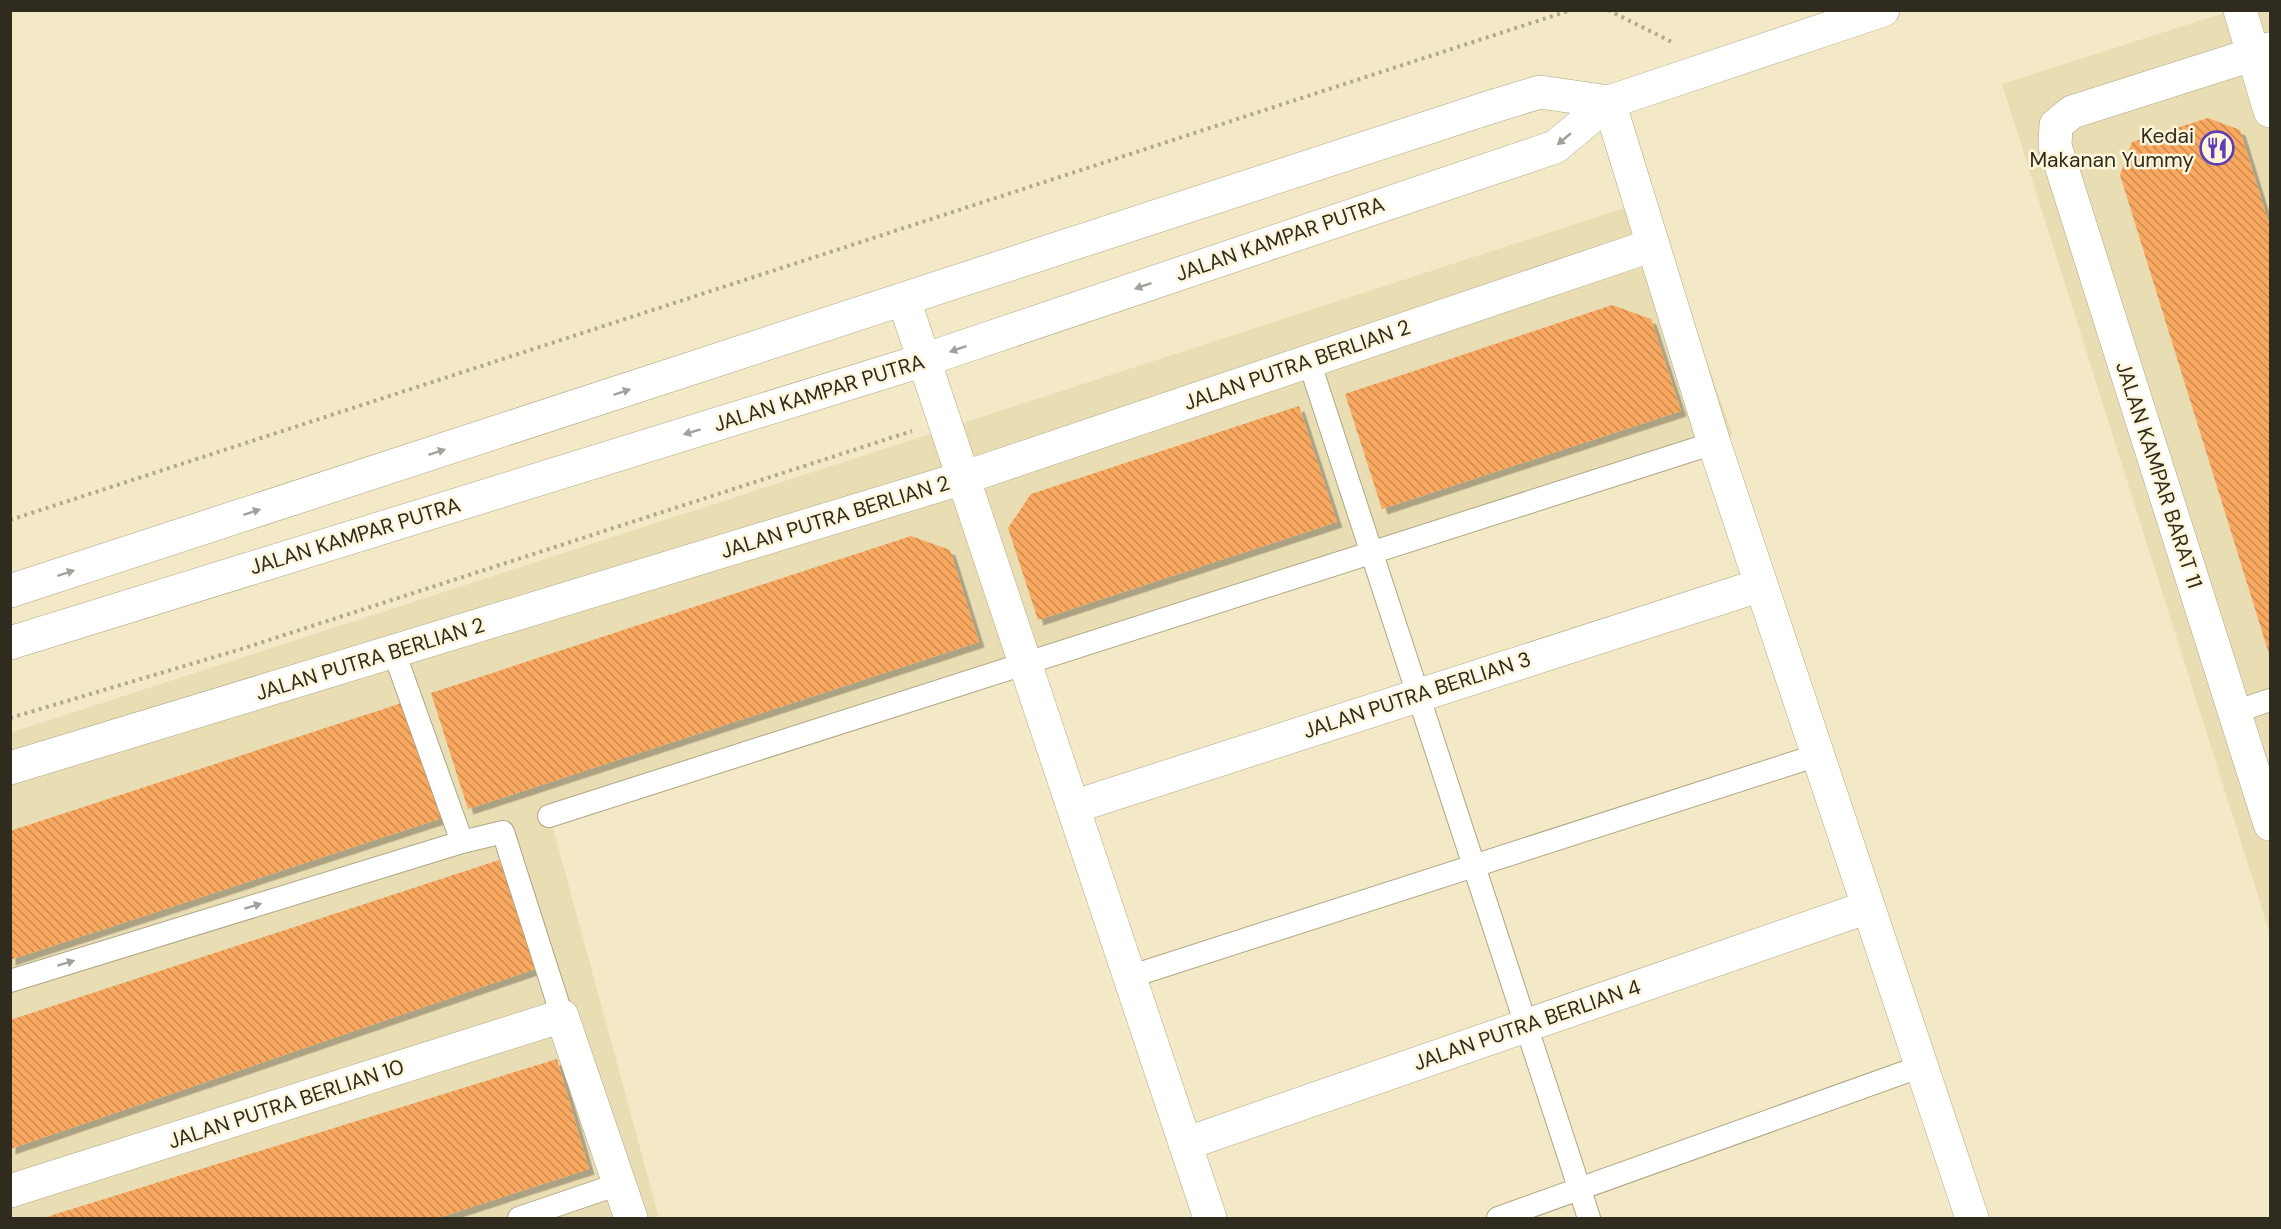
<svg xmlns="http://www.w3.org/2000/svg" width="2281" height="1229" font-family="'DM Sans',sans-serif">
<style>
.built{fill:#e9ddb4}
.building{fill:url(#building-back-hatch);filter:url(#shadow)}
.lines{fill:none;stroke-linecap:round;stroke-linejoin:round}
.service-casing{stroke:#afa685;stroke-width:24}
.minor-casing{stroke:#afa685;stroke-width:34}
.path{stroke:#b1a98e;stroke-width:4;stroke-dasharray:3 4.5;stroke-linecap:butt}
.service{stroke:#fff;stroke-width:22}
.minor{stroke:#fff;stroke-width:33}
.oneway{fill:#a1a09a}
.labels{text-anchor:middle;stroke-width:5;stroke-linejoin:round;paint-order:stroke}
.poi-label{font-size:21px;fill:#2f2b1e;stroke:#fef6db;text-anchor:end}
.street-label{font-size:21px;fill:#2f2b1e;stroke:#fef6db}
</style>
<defs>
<pattern id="building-back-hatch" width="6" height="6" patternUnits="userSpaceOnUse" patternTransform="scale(1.5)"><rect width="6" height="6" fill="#f9a861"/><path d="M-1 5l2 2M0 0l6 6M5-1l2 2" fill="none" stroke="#ca894f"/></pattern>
<filter id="shadow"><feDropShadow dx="5.5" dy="5.5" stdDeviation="0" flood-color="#0004"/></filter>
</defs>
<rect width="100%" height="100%" fill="#f3e9c7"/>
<path class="built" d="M2230 11H2270V934L2002 84Z
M1649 200 1733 435 552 824 659 1218H11L10 733Z"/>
<path class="building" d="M2208 118 2240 130 2270 227V657L2120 175 2132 142Z
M1612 305 1651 319 1681 411 1382 509 1345 394Z
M1299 406 1337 522 1038 620 1008 528 1031 494Z
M911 536 950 550 979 642 468 809 431 693Z
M405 702 442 818 10 960V831Z
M499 860 535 969 10 1149V1020Z
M557 1059 589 1169 438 1218H43Z"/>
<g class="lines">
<g class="service-casing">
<path id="service" d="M1309 361 1589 1218
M394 652 462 842
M2235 712 2270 700
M549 816 1714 443
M1129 977 1818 755
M10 981 462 842 503 832 562 1016
M519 1218 619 1184
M1498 1218 1922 1066"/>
</g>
<g class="minor-casing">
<path id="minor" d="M2240 10 2270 111
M2270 49 2072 112 2056 125 2055 146 2270 824
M1609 102 1714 443 1972 1218
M904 300 1210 1218
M10 591 1494 106 1540 92 1609 102
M10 643 924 360 1555 147 1609 102 1883 10
M10 768 963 478 1653 245
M1073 807 1761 585
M1185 1144 1868 907
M10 1191 562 1016 631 1218"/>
</g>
<path class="path" d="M1608 10 1672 42
M10 520 1571 10
M10 718 238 650 912 431"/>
<use href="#service" class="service"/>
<use href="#minor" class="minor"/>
</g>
<defs><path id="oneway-solid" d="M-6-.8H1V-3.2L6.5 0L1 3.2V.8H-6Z" transform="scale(1.5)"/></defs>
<g class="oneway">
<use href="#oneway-solid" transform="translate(1564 139) rotate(140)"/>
<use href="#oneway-solid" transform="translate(1143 286) rotate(161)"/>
<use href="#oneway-solid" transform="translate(958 349) rotate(161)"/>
<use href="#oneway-solid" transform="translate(622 392) rotate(-18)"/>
<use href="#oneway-solid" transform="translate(692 432) rotate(163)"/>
<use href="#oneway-solid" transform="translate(437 452) rotate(-18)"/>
<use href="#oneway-solid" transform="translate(252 512) rotate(-18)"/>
<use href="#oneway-solid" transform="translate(66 573) rotate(-18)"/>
<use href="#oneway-solid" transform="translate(253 906) rotate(-17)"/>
<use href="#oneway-solid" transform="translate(66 963) rotate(-17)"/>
</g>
<defs>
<g id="restaurant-ring" transform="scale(1.725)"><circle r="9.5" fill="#fef6db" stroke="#5b3db5" stroke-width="1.5"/><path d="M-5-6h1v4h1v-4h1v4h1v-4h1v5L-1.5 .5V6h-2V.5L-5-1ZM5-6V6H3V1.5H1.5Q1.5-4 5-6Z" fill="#5b3db5"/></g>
</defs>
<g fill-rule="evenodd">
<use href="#restaurant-ring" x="2217" y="148"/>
</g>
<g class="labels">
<g class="poi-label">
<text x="2194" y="143">Kedai<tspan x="2194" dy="24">Makanan Yummy</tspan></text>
</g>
<g class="street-label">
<text transform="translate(1280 239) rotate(-19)" y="7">JALAN KAMPAR PUTRA</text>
<text transform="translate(1297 365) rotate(-19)" y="7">JALAN PUTRA BERLIAN 2</text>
<text transform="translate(819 393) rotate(-17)" y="7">JALAN KAMPAR PUTRA</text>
<text transform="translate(2159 475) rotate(72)" y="7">JALAN KAMPAR BARAT 11</text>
<text transform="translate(835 517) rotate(-17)" y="7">JALAN PUTRA BERLIAN 2</text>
<text transform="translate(355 536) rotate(-17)" y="7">JALAN KAMPAR PUTRA</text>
<text transform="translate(370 659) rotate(-17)" y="7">JALAN PUTRA BERLIAN 2</text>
<text transform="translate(1417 695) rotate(-18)" y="7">JALAN PUTRA BERLIAN 3</text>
<text transform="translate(1527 1025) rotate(-19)" y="7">JALAN PUTRA BERLIAN 4</text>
<text transform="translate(286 1104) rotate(-18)" y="7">JALAN PUTRA BERLIAN 10</text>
</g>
</g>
<rect width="2281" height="1229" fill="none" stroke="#2f2b1e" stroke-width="24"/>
</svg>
